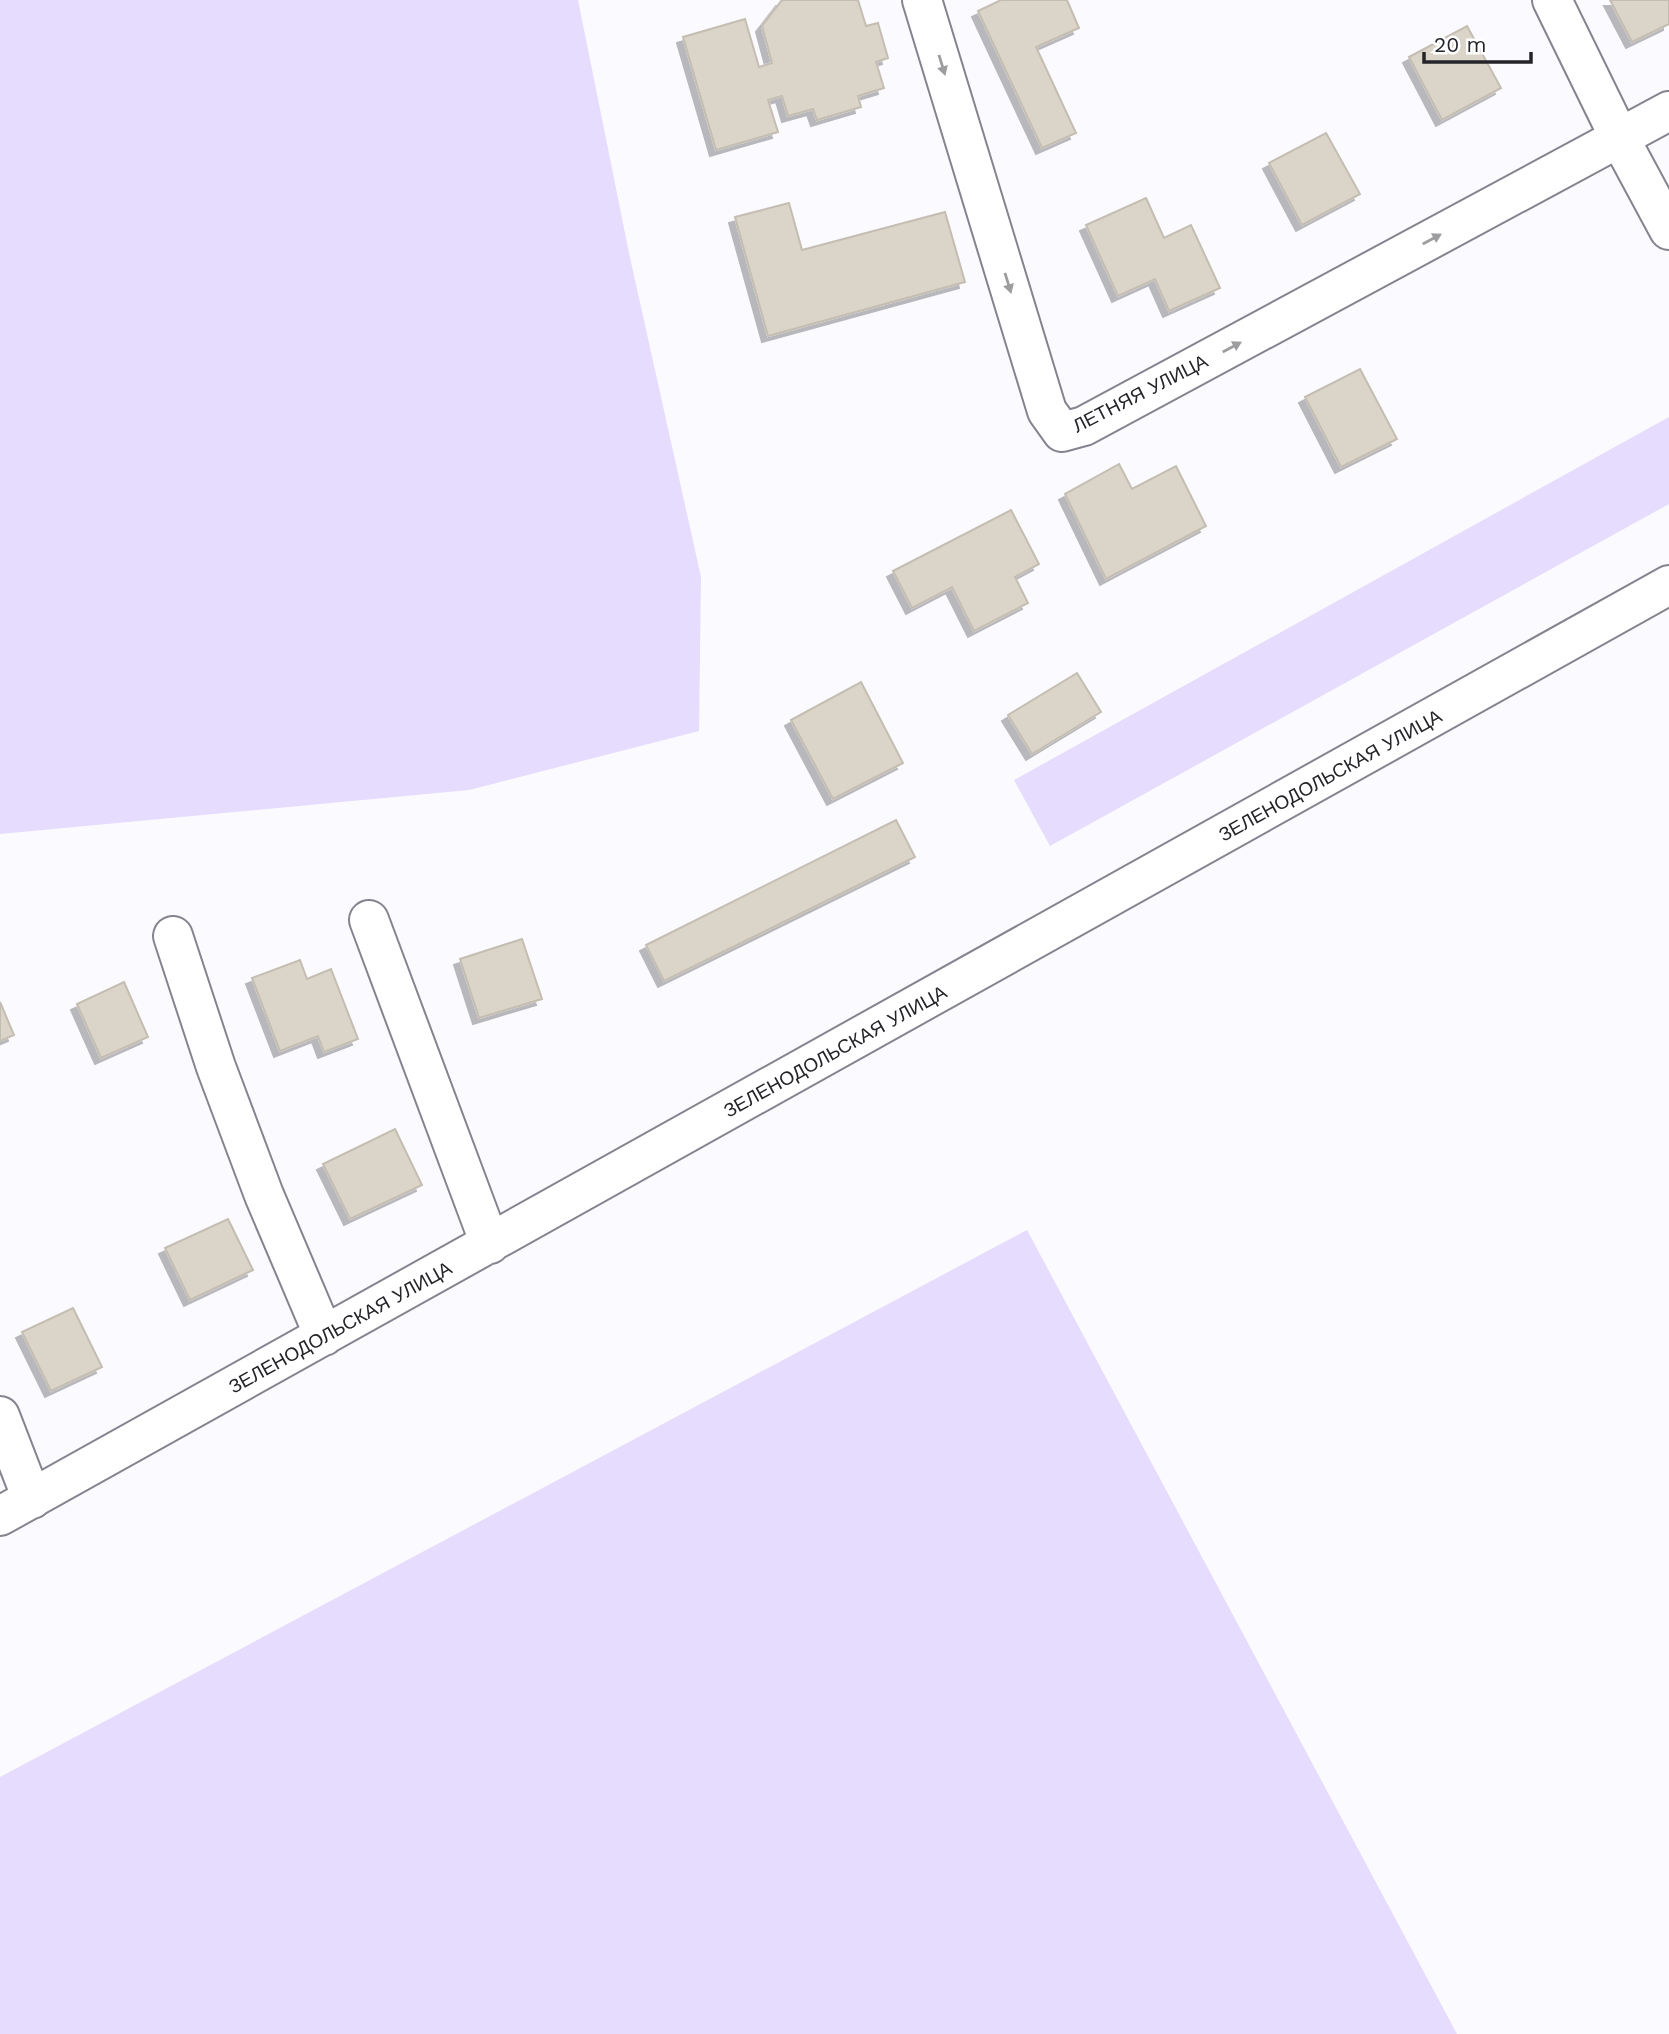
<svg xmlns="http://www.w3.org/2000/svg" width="1669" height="2034" font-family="'Work Sans',sans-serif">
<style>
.green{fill:#e6dcfd}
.building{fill:#dbd4c8;stroke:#c4bdb1;stroke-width:2;filter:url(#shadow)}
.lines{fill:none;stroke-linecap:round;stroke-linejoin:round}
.minor-casing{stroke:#86838f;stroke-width:42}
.minor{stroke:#fff;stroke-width:38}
.oneway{fill:#9d9c9f}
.labels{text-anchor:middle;stroke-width:5;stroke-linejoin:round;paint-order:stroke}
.street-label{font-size:19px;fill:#252429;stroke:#fff}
</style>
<defs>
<filter id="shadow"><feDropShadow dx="-6" dy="6" stdDeviation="0" flood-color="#0004"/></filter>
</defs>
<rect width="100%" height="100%" fill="#fbfaff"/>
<path class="green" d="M0 0H578L629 253 701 577 699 731 469 790 0 834Z
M1669 417V504L1050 846 1014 780Z
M1027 1230 1457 2034H0V1777Z"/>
<path class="building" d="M782 0H858L866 26 878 23 888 58 876 62 884 88 858 96 861 107 817 120 813 109 788 116 782 96 768 100 778 132 716 150 683 37 745 19 759 67 772 63 762 26Z
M1001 0H1067L1079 28 1036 47 1076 133 1042 148 978 11Z
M1610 0H1669V24L1632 42Z
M1467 26 1501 88 1442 120 1409 57Z
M1326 133 1360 194 1302 225 1269 163Z
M1146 198 1164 238 1191 225 1220 288 1169 311 1155 279 1118 296 1086 225Z
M789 203 802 250 945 212 965 282 768 336 735 217Z
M1360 369 1397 439 1341 467 1305 397Z
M1119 464 1132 489 1176 466 1206 526 1106 579 1065 494Z
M1011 510 1039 564 1015 577 1028 603 974 631 952 587 912 608 893 571Z
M1077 673 1101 712 1032 754 1008 715Z
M861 682 903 763 833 799 791 720Z
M896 820 915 857 664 981 646 945Z
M522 939 542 999 479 1018 460 959Z
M300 960 307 979 331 969 358 1039 324 1052 318 1036 280 1051 252 978Z
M124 982 148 1037 101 1058 77 1004Z
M0 1002 14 1035 0 1041Z
M395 1129 422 1185 350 1219 323 1164Z
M228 1219 253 1270 190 1300 165 1248Z
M73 1308 102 1367 51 1391 22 1332Z"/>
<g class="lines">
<g class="minor-casing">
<path id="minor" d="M922 0 1047 411 1062 432 1084 426 1669 111
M1552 0 1620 139 1669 230
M369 920 490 1244
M173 936 216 1067 264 1195 324 1336
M0 1416 32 1499
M0 1516 1669 585"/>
</g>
<use href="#minor" class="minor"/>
</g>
<defs><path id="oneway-solid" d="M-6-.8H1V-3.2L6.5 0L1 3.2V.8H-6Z" transform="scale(1.75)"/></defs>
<g class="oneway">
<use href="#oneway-solid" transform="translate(942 65) rotate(73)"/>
<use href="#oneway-solid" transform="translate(1432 239) rotate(-28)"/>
<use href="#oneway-solid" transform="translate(1008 283) rotate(73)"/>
<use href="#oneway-solid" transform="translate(1232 347) rotate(-28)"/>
</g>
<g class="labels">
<g class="street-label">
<text transform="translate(1140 393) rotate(-27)" y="7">ЛЕТНЯЯ УЛИЦА</text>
<text transform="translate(1330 775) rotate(-29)" y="7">ЗЕЛЕНОДОЛЬСКАЯ УЛИЦА</text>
<text transform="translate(835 1051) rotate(-29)" y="7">ЗЕЛЕНОДОЛЬСКАЯ УЛИЦА</text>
<text transform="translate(340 1327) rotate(-29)" y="7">ЗЕЛЕНОДОЛЬСКАЯ УЛИЦА</text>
</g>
</g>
<path d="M1424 52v10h107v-10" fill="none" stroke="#252429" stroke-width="3.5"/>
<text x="1434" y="52" font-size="21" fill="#252429" stroke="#ffffff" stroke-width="5" paint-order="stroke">20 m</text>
</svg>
